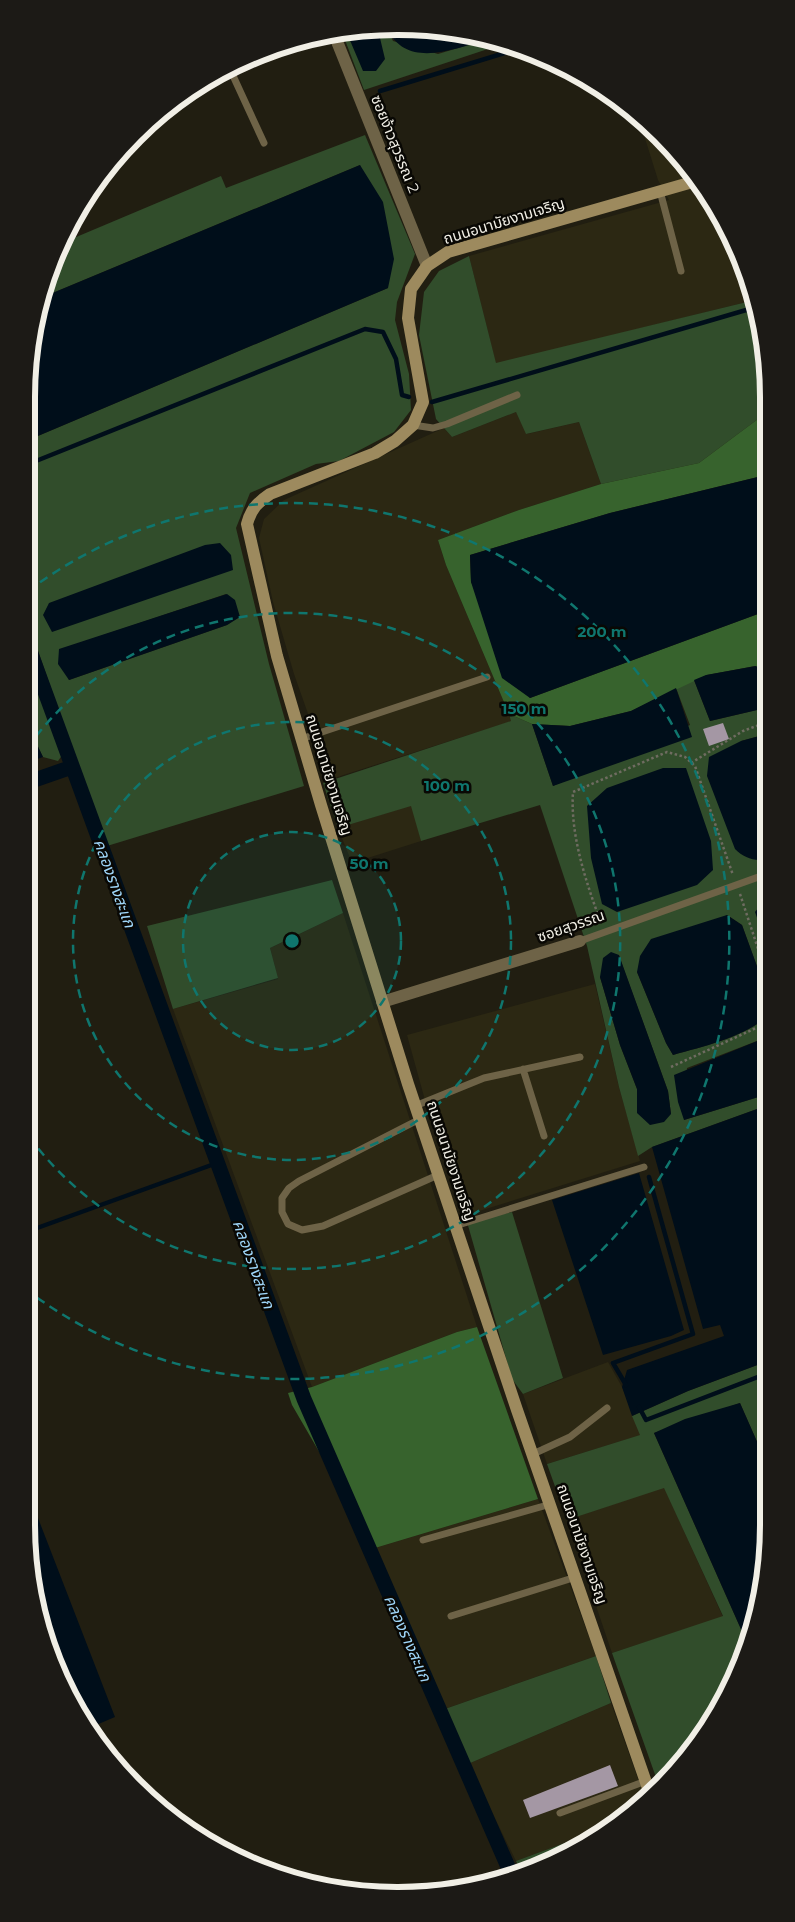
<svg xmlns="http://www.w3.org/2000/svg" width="795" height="1922" font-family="Montserrat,'Noto Sans Thai',sans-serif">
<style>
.built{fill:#2c2813}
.green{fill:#314d2b;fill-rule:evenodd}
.forest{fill:#37632d}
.water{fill:#000e1a}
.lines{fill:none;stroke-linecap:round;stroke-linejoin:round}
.stream{stroke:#000e1a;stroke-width:4.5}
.canal{stroke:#000e1a;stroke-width:15}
.building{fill:#a497a4}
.path{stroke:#6f6c61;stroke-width:2.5;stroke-dasharray:2.5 2.5;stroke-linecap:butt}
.lane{stroke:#6e6347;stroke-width:7}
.street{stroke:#6e6347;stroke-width:12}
.secondary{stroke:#9d8a5e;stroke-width:12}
.ring{fill:none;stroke:#0f766e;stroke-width:2.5;stroke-dasharray:9 6}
.labels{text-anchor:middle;stroke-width:5;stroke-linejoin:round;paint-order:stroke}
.street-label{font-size:15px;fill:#f1efe6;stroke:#090804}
.water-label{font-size:16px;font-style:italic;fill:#9fd6f9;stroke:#090804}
.rim{fill:none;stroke:#f1efe6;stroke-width:6}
.centre{fill:#0f766e;stroke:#090804;stroke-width:2.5}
.ring-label{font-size:15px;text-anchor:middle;font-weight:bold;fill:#0f766e;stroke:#090804;stroke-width:5;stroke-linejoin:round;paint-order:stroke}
</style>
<rect width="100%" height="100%" fill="#211e11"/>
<path class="built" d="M639 119 677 153 731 234 751 301 496 364 469 256 669 200 658 180Z
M516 412 527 434 579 422 601 484 519 510 438 540 446 565 512 721 331 779 294 674 273 602 259 538 264 519 284 500 444 428 452 437Z
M412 805 421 841 352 863 338 828Z
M343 913 477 1327 457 1332 312 1387 173 1009 278 979 270 948Z
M595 984 619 1087 640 1161 463 1216 428 1111 407 1035Z
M608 1362 622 1387 641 1435 547 1464 523 1394Z
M664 1487 723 1617 612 1653 567 1520Z
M538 1499 596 1656 442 1710 375 1548Z
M611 1703 644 1796 613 1825 516 1861 468 1764Z"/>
<path class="green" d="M373 27 387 28 393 41 438 54 488 39 506 43 364 90 342 32Z
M365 135 415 254 397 302 395 320 409 374 411 410 394 432 339 461 316 464 250 493 236 528 269 664 304 786 107 846 60 735 66 732 33 636 29 601 26 595V441L388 288 360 165 43 297 46 278 62 243 221 176 226 188ZM226 594 239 617 227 625 69 680 59 650Z
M469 256 496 363 751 301 766 349V413L699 463 601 484 579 422 526 434 516 412 452 437 436 419 419 335 424 292 439 271Z
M26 656 63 754 58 761 43 757 26 722Z
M694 680 710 721 757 710 767 712V734L741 741 763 860 767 859V897L756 912 767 946V1012L766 991 742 925 727 915 637 972 666 1043 673 1055C705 1046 741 1038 767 1017V1037L687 1068 684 1120 768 1094V1105L652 1147 638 1156 619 1087 587 946 540 805 421 841 411 806 338 828 323 783 511 721 509 714 532 724 553 786 690 725 676 688ZM619 956 668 1091 671 1114 637 1113V1089L620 1045 600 977Z
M332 880 343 913 270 948 278 978 173 1009 147 926Z
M512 1212 563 1378 523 1394 512 1379 467 1222Z
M768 1361V1392L765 1394 760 1405 768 1421 769 1469 740 1403 654 1433 748 1645 692 1751 658 1783 612 1653 723 1616 664 1488 567 1520 547 1464 640 1435 632 1416 688 1391Z
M596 1656 611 1703 468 1764 442 1710Z
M613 1825C591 1845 550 1864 522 1873L516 1861Z"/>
<path class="forest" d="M766 413V475L610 513 470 555 471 582 530 698 766 611V673L755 666 707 675 631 711 570 726 532 724 509 714 446 565 438 540 519 510 601 484 699 463Z
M477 1327 538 1499 375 1548 292 1405 288 1393 312 1387 457 1332Z"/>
<path class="water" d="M373 27 380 38 385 59 376 71H363L346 31Z
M387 28 446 29 488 39C454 49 406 70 387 28Z
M360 165 383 202 394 259 388 288 26 441V398L43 297Z
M766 475V611L530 698 502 678 471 582 470 555 610 513Z
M220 543 231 555 233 570 52 632 43 615 49 603 205 545Z
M227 594 235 600 240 617 227 625 69 680 58 664 59 649Z
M756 666 766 673 767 712 757 710 710 721 694 680 706 675Z
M676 688 692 737 553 786 532 724 570 726 631 711Z
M26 722 43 757 26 763Z
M767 734V859C755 862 744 858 735 849L707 776 709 757 741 741Z
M663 768H686L711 841 713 870 697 885 617 912 602 904 591 858 587 806 607 788Z
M767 897V946L755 912Z
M727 915 742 925 766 991 767 1017C741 1038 705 1046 673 1055L666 1043 637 972 640 956 651 939Z
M611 952 619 955 668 1091 671 1114 664 1122 650 1125 637 1113V1089L620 1045 600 977 603 958Z
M767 1037 768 1094 684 1120 678 1102 674 1075Z
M768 1105V1361L688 1391 632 1416 622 1387 627 1370 724 1336 720 1325 703 1329 652 1147Z
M639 1173 684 1330 671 1336 603 1355 552 1200Z
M740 1403 769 1469V1524L748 1645 654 1433 685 1419Z
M38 1518 115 1717 89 1728 76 1710 46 1644 26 1524V1522Z"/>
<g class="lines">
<path class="stream" d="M380 91 521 48
M432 402 753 308
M26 465 365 329 383 332 396 359 402 395 409 397
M26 1232 217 1163
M626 1385 613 1363 693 1334 649 1177
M639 1407 646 1420 768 1373"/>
<path class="canal" d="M26 640 304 1399 512 1876
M26 783 72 767"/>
</g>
<path class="building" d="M723 723 729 739 709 746 703 729Z
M610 1765 618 1786 530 1818 523 1800Z"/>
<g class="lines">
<path class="path" d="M691 763 743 731 767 722
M740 894 767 976
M601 923C586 882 570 835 573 792L667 752 685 757 695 766 733 875
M671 1067 767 1023"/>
<path class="lane" d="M229 67 264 143
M660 191 681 271
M413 425 433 428 447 424 517 395
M301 739 487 677
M580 941 767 874
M523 1069 544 1136
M415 1106 484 1078 580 1057
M420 1119 299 1181 289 1188 282 1198V1212L288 1224 302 1230 323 1226 438 1175
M455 1226 644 1167
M533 1454 570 1437 607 1408
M423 1540 551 1504
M451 1616 576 1577
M560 1813 646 1781"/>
<path class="street" d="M334 34 427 266
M382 1002 580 941"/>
<path class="secondary" d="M649 1791 517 1410 408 1084 321 805 277 656 247 524C251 509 257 503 270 494L375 453 395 441 413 425 423 402 408 318 411 289 427 266 448 252 696 181"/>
</g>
<circle cx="292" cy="941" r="109" fill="#0f766e" fill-opacity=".12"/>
<g class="ring">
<circle cx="292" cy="941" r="109"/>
<circle cx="292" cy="941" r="219"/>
<path d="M27 748A328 328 0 1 1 27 1134"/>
<path d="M28 591A438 438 0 1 1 28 1291"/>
</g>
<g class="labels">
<g class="street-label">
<text transform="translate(395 144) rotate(68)" y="5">ซอยง้าวสุวรรณ 2</text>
<text transform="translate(504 221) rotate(-17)" y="5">ถนนอนามัยงามเจริญ</text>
<text transform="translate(329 775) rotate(73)" y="5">ถนนอนามัยงามเจริญ</text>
<text transform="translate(571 926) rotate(-19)" y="5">ซอยสุวรรณ</text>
<text transform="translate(451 1161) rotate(72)" y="5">ถนนอนามัยงามเจริญ</text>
<text transform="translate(582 1544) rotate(71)" y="5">ถนนอนามัยงามเจริญ</text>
</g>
<g class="water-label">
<text transform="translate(115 883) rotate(70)" y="6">คลองรางสะแก</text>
<text transform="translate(254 1264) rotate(70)" y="6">คลองรางสะแก</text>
<text transform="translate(408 1638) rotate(66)" y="6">คลองรางสะแก</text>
</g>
</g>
<path d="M0 0H795V1922H0ZM397 35H398A362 362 0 0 1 760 397V1525A362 362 0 0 1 398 1887H397A362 362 0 0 1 35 1525V397A362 362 0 0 1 397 35Z" fill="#1c1a16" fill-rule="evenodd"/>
<path class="rim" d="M397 35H398A362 362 0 0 1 760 397V1525A362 362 0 0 1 398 1887H397A362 362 0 0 1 35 1525V397A362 362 0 0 1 397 35Z"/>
<circle cx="292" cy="941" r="8" class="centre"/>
<g class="ring-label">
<text x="602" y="637">200 m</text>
<text x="524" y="714">150 m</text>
<text x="447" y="791">100 m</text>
<text x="369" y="869">50 m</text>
</g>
</svg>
